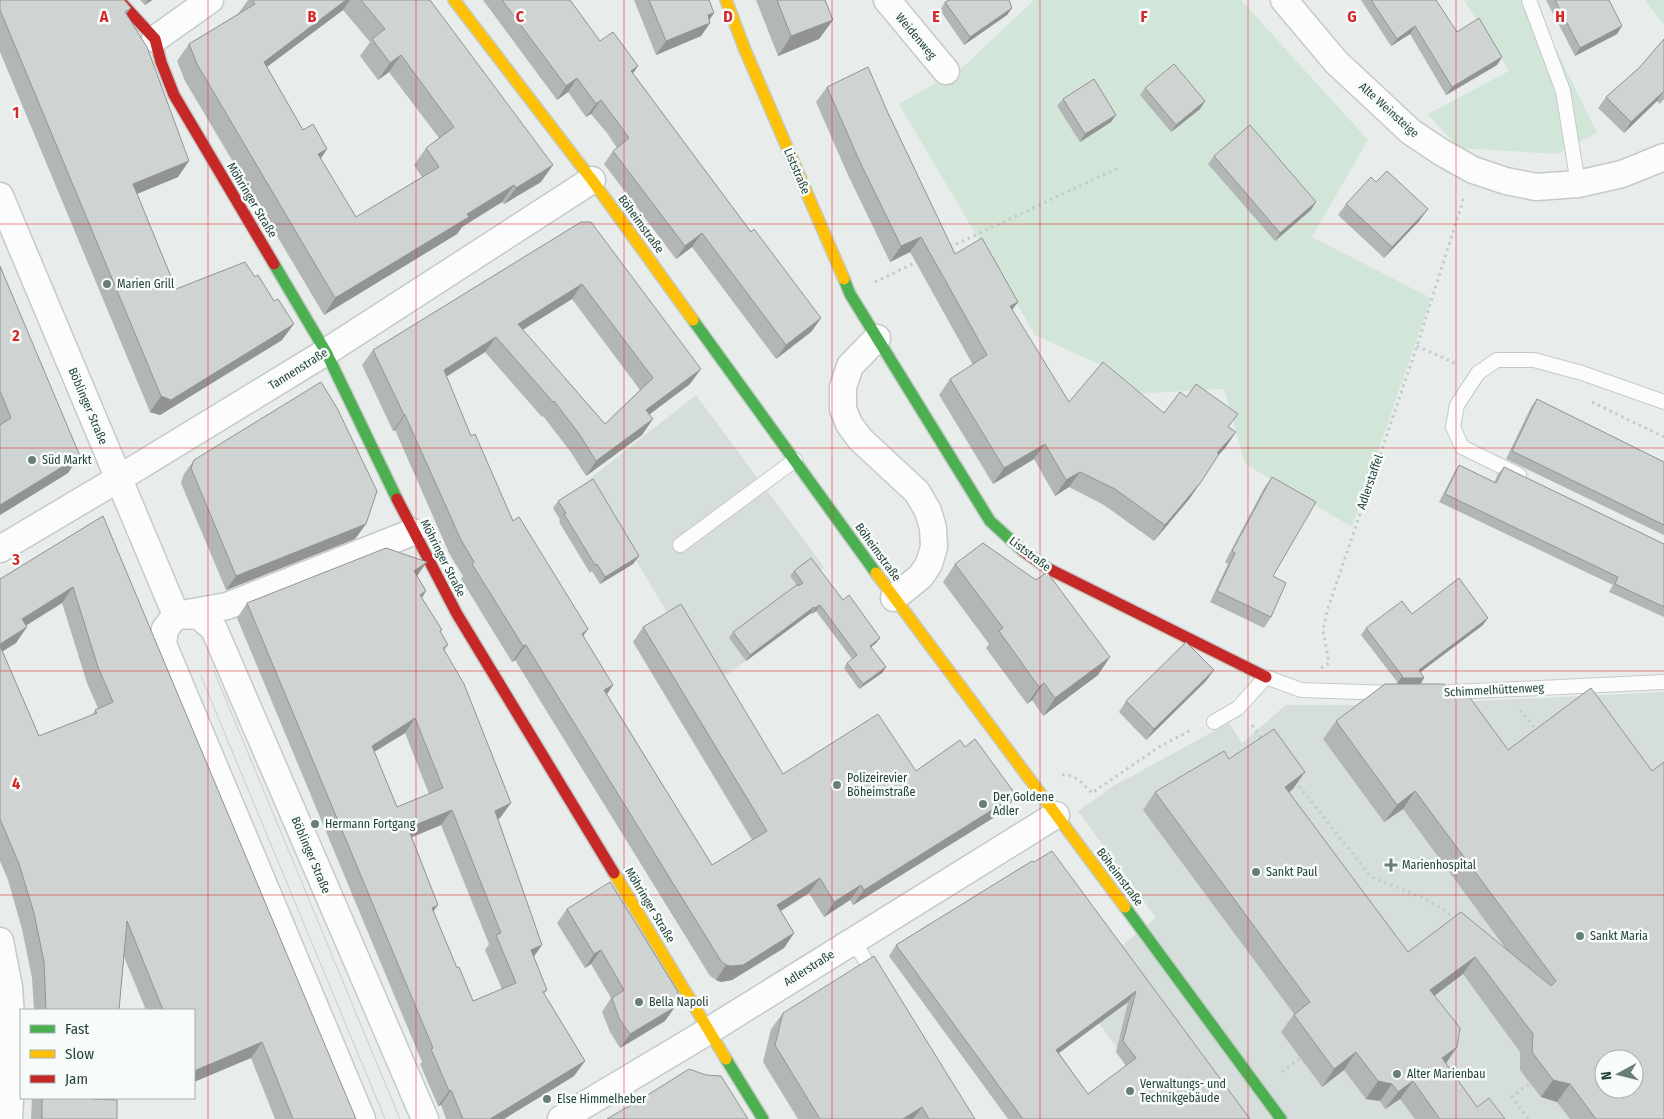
<svg xmlns="http://www.w3.org/2000/svg" width="1664" height="1119" font-family="'Fira Sans Condensed',sans-serif">
<style>
.built{fill:#d6dedb;fill-rule:evenodd}
.green{fill:#d1e6d8}
.lines{fill:none;stroke-linecap:round;stroke-linejoin:round}
.lane-casing{stroke:#c5cac8;stroke-width:16}
.street-casing{stroke:#c5cac8;stroke-width:29}
.fast-casing{stroke:#c3cbc8;stroke-width:14}
.slow-casing{stroke:#c3cbc8;stroke-width:14}
.jam-casing{stroke:#c3cbc8;stroke-width:14}
.path{stroke:#c3ccca;stroke-width:3;stroke-dasharray:2.5 4;stroke-linecap:butt}
.lane{stroke:#fcfcfc;stroke-width:14}
.street{stroke:#fcfcfc;stroke-width:26}
.fast{stroke:#4caf50;stroke-width:11}
.slow{stroke:#ffc107;stroke-width:11}
.jam{stroke:#c62828;stroke-width:11}
.tram{stroke:#c9cdcc;stroke-width:1}
.wall{fill:#b2b6b5;fill-rule:evenodd}
.shaded-wall{fill:#919493}
.building{fill:#cfd4d2;stroke:#919493;fill-rule:evenodd}
.grid{fill:none;stroke:#d62828;stroke-width:1;stroke-opacity:0.55}
.poi-dot{fill:#697e78;stroke:#f7fbf9;stroke-width:2}
.labels{text-anchor:middle;stroke-width:5;stroke-linejoin:round;paint-order:stroke}
.street-label{font-size:12px;fill:#24423a;stroke:#f7fbf9}
.poi-label{font-size:12px;fill:#24423a;stroke:#f7fbf9;text-anchor:start}
.grid-label{font-size:16px;text-anchor:middle;font-weight:bold;fill:#d62828;stroke:#f7fbf9;stroke-width:5;stroke-linejoin:round;paint-order:stroke}
</style>
<rect width="100%" height="100%" fill="#e8edeb"/>
<path class="built" d="M696 395 824 567 816 575 730 638 746 661 711 686 588 480Z
M1664 692V1119H1008L1066 1115 1131 1067 1126 1059 1122 1060 1116 1052 1117 1048 1089 1009 1112 954 1156 918 1078 811 1115 785 1229 723 1242 743 1286 705H1393ZM1604 1059H1634V1089H1604Z"/>
<path class="green" d="M1034 0H1241L1368 140 1312 237 1431 298 1352 527 1245 464 1224 389 1132 394 1107 368 1035 335 899 104 962 68Z
M1464 0H1532L1597 133 1557 154 1458 148 1428 114 1509 71Z
M1645 0H1664V25Z"/>
<g class="lines">
<g class="lane-casing">
<path id="lane" d="M1529 0 1563 91 1578 184
M1519 475 1462 447 1453 427 1457 405 1478 373 1497 360H1534L1582 373 1664 402
M680 545 795 460
M1432 693 1664 682
M1214 722 1238 708 1266 677 1301 690 1391 693
M853 940 875 976"/>
</g>
<g class="street-casing">
<path id="street" d="M887 0 946 71
M1284 0 1336 62 1411 132 1441 152 1473 170 1506 181 1536 187 1578 184 1622 174 1664 157
M155 39 210 0
M0 196 176 615
M877 338 850 366 843 387V409L849 424 860 439 917 492 928 511 933 528 934 547 929 564 921 576 894 598
M0 549 118 479 326 352 592 180
M182 614 227 606 413 532
M176 615 199 616 214 629 425 1119
M176 615 165 629 163 644 362 1119
M0 941 9 987 13 1044 9 1119
M561 1119 710 1030 1056 815"/>
</g>
<g class="fast-casing">
<path id="fast" d="M274 264 326 352 397 499
M844 279 850 294 990 521 1023 551
M693 320 876 573
M1125 907 1281 1119
M726 1059 763 1119"/>
</g>
<g class="slow-casing">
<path id="slow" d="M454 0 592 180 693 320
M726 0 745 50 844 279
M876 573 1125 907
M614 873 726 1059"/>
</g>
<g class="jam-casing">
<path id="jam" d="M119 0 155 39 161 62 174 95 274 264
M397 499 457 614 614 873
M1023 551 1047 568 1266 677"/>
</g>
<path class="path" d="M950 247 1118 168
M875 282 919 261
M1417 346 1457 364
M1592 402 1664 437
M1321 668 1329 663 1323 630 1327 611 1417 346 1464 197
M1520 710 1538 732
M1252 725 1263 740
M1062 775C1074 773 1084 785 1092 793L1159 747 1193 729
M1295 781 1371 877 1424 898 1447 912 1455 921
M1282 1072 1300 1058
M1528 1119 1512 1097 1533 1081"/>
<use href="#lane" class="lane"/>
<use href="#street" class="street"/>
<use href="#fast" class="fast"/>
<use href="#slow" class="slow"/>
<use href="#jam" class="jam"/>
<path class="tram" d="M214 671 400 1119
M201 676 385 1119"/>
</g>
<path class="wall" d="M0 0 131 8 126 14 178 177 137 194 176 289 282 340 160 415 150 412 0 52Z
M140 0H152L145 5Z
M248 0H430L541 182 504 204 502 202 462 227 457 234 324 315 185 81 177 61 189 44 238 14ZM343 10 370 42 360 56 378 80 389 72 439 138 426 148 414 165 422 177 356 217 320 159 327 149 303 130 267 67Z
M483 0H570L600 41 638 66 633 73 751 232 821 318 811 332 776 359 692 247 676 259 604 164 613 151 617 148 607 133 591 114 586 117 568 92 557 100Z
M634 0H709V20L710 23 701 36 656 55Z
M756 0H825L833 20 819 39 778 56Z
M1361 0H1436L1457 32 1502 57 1497 65 1446 95 1410 34 1391 46Z
M1546 0H1609L1617 34 1575 56Z
M945 2 1012 8 1007 15 964 45 940 10Z
M1664 39V100H1663L1660 104 1657 101 1624 133 1598 108 1606 97 1639 68Z
M827 87 888 113 955 254 1012 310 1069 402 1164 413 1229 427 1236 432 1225 448 1219 454 1190 498 1154 541 1104 505 1069 487 1055 496 1034 459 993 484 939 395 950 379 973 365 910 252 890 262 848 175 816 102Z
M1145 88 1205 101 1200 109 1171 132 1140 95Z
M1063 99 1111 122 1080 142 1057 106Z
M1214 156 1311 210 1275 241 1208 164Z
M1346 204 1420 220 1384 258 1338 215Z
M581 222 690 384 649 415 642 435 586 476 570 451 543 416 542 417 485 352 446 377 471 436 513 521 613 685 607 694 712 865 752 840 633 642 643 627 783 774 916 771 965 747 1016 795 1006 810 853 905 850 900 824 917 809 893 781 911 794 933 784 948 732 980 721 982 716 980 710 976 515 660 512 662 461 579 463 576 450 555 395 430 393 431 362 365 373 350ZM572 299 640 390 605 424 523 330Z
M0 266 68 473 0 515Z
M1537 399 1664 462V535L1506 459 1531 407Z
M194 460 366 524 355 539 226 590 181 483 184 474Z
M1459 465 1494 483 1498 474 1504 467 1664 544V617L1609 592 1613 585 1439 502 1454 473Z
M1272 477 1273 576 1271 617 1264 628 1210 602 1228 564 1225 562 1264 488Z
M558 501 639 556 633 564 600 584 592 571 590 573 559 522 560 520 553 508Z
M103 516 356 1119H275L251 1058 194 1010H146L124 957 119 1010H34L32 978 22 929 8 880 0 861V579ZM62 603 87 683 98 708 95 710 92 715 39 736 2 651 16 643 26 625Z
M955 564 1098 675 1043 716 1032 700 1027 704 986 648 989 644 943 582Z
M794 571 843 600 880 638 876 643 871 647 886 667 882 673 859 689 844 668 847 663 852 659 816 611 812 614 811 613 746 661 729 638 733 632 797 585 790 576Z
M417 576 426 591 422 598 442 630 440 632 448 645 444 651 511 803 500 818 498 819 542 945 534 957 547 990 544 994 585 1061 574 1076 504 1119H446L441 1105 438 1106 420 1064 422 1062 237 618 247 603ZM405 733 429 794 397 807 374 752ZM441 825 489 944 485 950 502 989 473 1001 457 968 433 912 412 837Z
M1412 614 1483 625 1420 672V684L1664 1119H1570L1557 1102 1541 1097 1520 1070V1052L1463 974 1434 996 1446 1063 1477 1107 1505 1119H1415L1400 1099 1385 1109 1380 1101 1366 1099 1344 1070 1322 1087 1281 1032 1294 1014 1143 810 1155 792 1229 759 1293 789 1289 792 1408 952 1506 949 1403 809 1384 822 1323 739 1336 721 1397 684 1398 683 1361 635 1366 628Z
M1214 670 1206 681 1146 740 1119 712 1126 701Z
M1032 861 1250 1119H1008L889 956 896 945ZM1128 1002 1116 1052 1126 1066 1088 1094 1059 1053Z
M567 909 665 1021 620 1048 610 1032 602 1012 611 998 591 964 585 968 557 923Z
M783 1013 975 1119H798L763 1062 771 1029Z
M32 1098H93V1099L117 1119H31Z"/>
<path class="shaded-wall" d="M148 0H152L145 5Z
M346 0H350L343 10 252 78 264 62Z
M1012 8 1007 15 964 45 970 37Z
M714 13 706 25 710 23 701 36 656 55 666 41 708 15Z
M833 20 819 39 778 56 791 36Z
M1415 26 1410 34 1391 46 1397 39Z
M1622 26 1617 34 1575 56 1580 48Z
M401 55 389 72 378 80 390 63Z
M1502 57 1497 65 1446 95 1452 87Z
M638 66 629 79 631 71Z
M577 78 568 92 557 100 566 86Z
M1664 91 1657 101 1624 133 1631 122Z
M601 100 591 114 586 117 596 104Z
M1205 101 1200 109 1171 132 1176 125Z
M1116 115 1111 122 1080 142 1085 134Z
M327 149 316 166 318 154Z
M189 161 178 177 122 200 133 184Z
M553 165 541 182 504 204 516 188Z
M514 185 502 202 462 227 457 234 324 315 335 298Z
M1316 202 1311 210 1275 241 1280 233Z
M1428 209 1420 220 1384 258 1392 247Z
M702 233 692 247 676 259 685 246Z
M921 237 910 252 890 262 901 246Z
M582 284 572 299 507 339 518 324Z
M1018 302 1007 317 1010 306Z
M821 318 811 332 776 359 786 345Z
M294 324 282 340 160 415 150 412 161 396Z
M496 337 485 352 433 385 444 370Z
M701 369 690 384 635 425 646 410Z
M404 415H405L395 430 393 431Z
M653 419 642 435 586 476 596 461Z
M1236 432 1225 448 1207 468 1217 453Z
M1045 444 1034 459 993 484 1004 468Z
M80 456 68 473 0 515V505Z
M1080 472 1069 487 1055 496 1066 480Z
M1201 482 1190 498 1154 541 1165 525Z
M366 524 355 539 226 590 236 576Z
M639 556 633 564 600 584 605 577Z
M427 562 417 576 414 571Z
M73 587 62 603 11 635 22 619Z
M426 591 416 606 420 595Z
M820 605 816 611 812 614 815 608Z
M814 607 811 613 746 661 750 655Z
M1488 618 1483 625 1414 677 1419 670Z
M27 627 16 643 0 653V644Z
M588 629 578 644 582 634Z
M880 638 876 643 867 651 870 646Z
M526 645 515 660 512 662 523 646Z
M1110 657 1098 675 1043 716 1055 698Z
M886 667 882 673 859 689 863 684Z
M1214 670 1206 681 1146 740 1154 729Z
M1401 678H1424L1420 685H1396Z
M1044 683 1032 700 1027 704 1039 687Z
M613 685 603 700 604 690Z
M415 718 405 733 361 760 372 746Z
M1305 772 1293 789 1273 804 1285 787Z
M1415 791 1403 809 1384 822 1397 805Z
M1016 795 1006 810 853 905 864 890Z
M511 803 500 818 484 825 495 811Z
M452 810 441 825 398 843 408 828Z
M820 878 809 893 766 920 777 905Z
M861 885 850 900 824 917 834 902Z
M438 905 427 920 432 908Z
M794 933 784 948 732 980 721 982 716 980 726 965Z
M542 945 531 960V950Z
M601 950 591 964 585 968 594 954Z
M1475 957 1463 974 1418 1008 1430 990Z
M1136 991 1128 1002 1048 1061 1056 1050Z
M675 1007 665 1021 620 1048 630 1034Z
M262 1042 251 1058 194 1082V1071Z
M1457 1047 1445 1065 1442 1058Z
M1356 1052 1344 1070 1322 1087 1334 1069Z
M585 1061 574 1076 504 1119H490Z
M1553 1080 1570 1084 1557 1102 1541 1097Z
M1378 1081 1392 1084 1380 1101 1366 1099Z
M1413 1081 1400 1099 1385 1109 1398 1092Z
M451 1090 441 1105 438 1106 449 1091Z
M922 1107 913 1119H903Z"/>
<path class="building" d="M0 0H124L131 8 125 12 147 47 189 161 133 184 176 289 245 262 255 277 258 275 274 301 278 299 294 324 171 400 161 396 0 10Z
M252 0H346L264 62 303 130 313 124 327 149 318 154 356 217 439 167 426 148 454 127 401 55 390 63 372 39 385 29 361 0H430L553 165 516 188 514 185 467 214 469 217 335 298 197 64 189 44 255 4Z
M502 0H570L600 41 613 32 638 66 631 71 751 232 754 229 821 318 786 345 702 233 685 246 613 151 629 138 616 120 601 100 596 104 577 78 566 86Z
M649 0H709L714 13 708 15 710 23 666 41Z
M777 0H825L833 20 791 36Z
M950 0H1009L1012 8 970 37 945 2Z
M1371 0H1436L1457 32 1479 18 1502 57 1452 87 1415 26 1397 39Z
M1555 0H1609L1622 26 1580 48Z
M1664 39V91L1631 122 1606 97 1639 68Z
M1174 64 1205 101 1176 125 1145 88Z
M868 67 888 113 955 254 982 238 1018 302 1010 306 1069 402 1103 362 1164 413 1180 392 1187 397 1196 384 1238 414 1228 427 1236 432 1217 453 1219 454 1201 482 1165 525 1115 489 1080 472 1066 480 1045 444 1004 468 950 379 987 355 921 237 901 246 859 160 827 87Z
M1094 79 1116 115 1085 134 1063 99Z
M1250 125 1316 202 1280 233 1214 156Z
M1387 171 1428 209 1392 247 1346 204 1371 177 1376 182Z
M581 222H591L701 369 646 410 653 419 596 461 580 435 554 401 553 402 496 337 444 370 471 436 475 434 513 521 519 517 588 629 582 634 613 685 604 690 712 865 767 831 643 627 681 604 783 774 878 714 916 771 960 740 965 747 975 739 1016 795 864 890 861 885 834 902 820 878 777 905 794 933 743 965 731 966 726 965 721 961 526 645 523 646 472 564 474 562 461 540 405 415H404L373 350ZM582 284 653 378 605 424 518 324Z
M0 266 80 456 0 505V425L11 418 0 391Z
M321 382 337 408 377 491 366 524 236 576 191 468 194 460Z
M1537 399 1664 462V525L1512 451Z
M1459 465 1496 483 1504 467 1664 544V607L1615 584 1618 577 1445 494Z
M1272 477 1316 502 1273 576 1286 583 1271 617 1217 591 1235 553 1232 551Z
M593 479 639 556 605 577 597 564 595 565 564 514 566 513 558 501Z
M103 516 356 1119H293L262 1042 194 1071V1010H163L127 921 119 1010H46L44 962 34 913 19 864 0 819V646L39 736 97 713 95 710 113 702 98 667 73 587 22 619 27 627 0 644V579Z
M983 543 1036 580 1047 572 1110 657 1055 698 1044 683 1039 687 999 631 1003 628 955 564Z
M386 548 427 562 414 571 426 591 420 595 442 630 440 631 448 645 443 648 464 684 511 803 495 811 542 945 531 950 547 990 543 992 585 1061 490 1119H463L451 1090 449 1091 431 1049 433 1048 247 603ZM415 718 443 788 397 807 372 746ZM452 810 501 933 496 935 516 983 473 1001 459 967 457 968 432 908 438 905 408 828Z
M811 558 843 600 849 595 880 638 870 646 886 667 863 684 847 663 857 655 820 605 815 608 814 607 750 655 733 632 798 584V586L803 583 794 571Z
M1459 578 1488 618 1419 670 1424 678H1401L1403 677 1366 628 1402 601 1412 614Z
M1186 642 1214 670 1154 729 1126 701Z
M1385 684H1444L1454 699 1465 691 1508 750 1591 688 1652 771 1664 762V1119H1596L1570 1084 1553 1080 1532 1052 1533 1034 1475 957 1430 990 1460 1028 1457 1047 1442 1058 1477 1107 1489 1098 1505 1119H1440L1413 1081 1398 1092 1392 1084 1378 1081 1356 1052 1334 1069 1294 1015 1310 1002 1155 792 1224 751 1229 759 1274 729 1305 772 1285 787 1408 952 1461 912 1551 986 1556 981 1415 791 1397 805 1336 721ZM1604 1059H1634V1089H1604Z
M1052 851 1250 1119H1023L896 945 1032 861 1034 862ZM1136 991 1123 1041 1136 1058 1088 1094 1056 1050Z
M610 882 678 992 675 1007 630 1034 619 1018 612 998 624 990 601 950 594 954 567 909Z
M874 956 975 1119H929L922 1107 903 1119H820L775 1045 783 1013Z
M689 1069 706 1075 721 1076 748 1119H607L627 1107V1108Z
M42 1098H93V1099L117 1100V1119H42Z"/>
<path class="grid" d="M208 0V1119M416 0V1119M624 0V1119M832 0V1119M1040 0V1119M1248 0V1119M1456 0V1119M0 224H1664M0 448H1664M0 671H1664M0 895H1664"/>
<g class="poi-dot">
<circle cx="107" cy="284" r="5"/>
<circle cx="32" cy="460" r="5"/>
<circle cx="837" cy="785" r="5"/>
<circle cx="983" cy="804" r="5"/>
<circle cx="315" cy="824" r="5"/>
<path d="M1388.5 857.5h5v5h5v5h-5v5h-5v-5h-5v-5h5z"/>
<circle cx="1256" cy="872" r="5"/>
<circle cx="1580" cy="936" r="5"/>
<circle cx="639" cy="1002" r="5"/>
<circle cx="1397" cy="1074" r="5"/>
<circle cx="1130" cy="1091" r="5"/>
<circle cx="547" cy="1099" r="5"/>
</g>
<g class="labels">
<g class="street-label">
<text transform="translate(916 36) rotate(50)" y="4">Weidenweg</text>
<text transform="translate(1389 110) rotate(42)" y="4">Alte Weinsteige</text>
<text transform="translate(797 171) rotate(67)" y="4">Liststraße</text>
<text transform="translate(252 200) rotate(59)" y="4">Möhringer Straße</text>
<text transform="translate(641 224) rotate(54)" y="4">Böheimstraße</text>
<text transform="translate(298 369) rotate(-32)" y="4">Tannenstraße</text>
<text transform="translate(88 406) rotate(67)" y="4">Böblinger Straße</text>
<text transform="translate(1370 482) rotate(-71)" y="4">Adlerstaffel</text>
<text transform="translate(878 552) rotate(54)" y="4">Böheimstraße</text>
<text transform="translate(1030 554) rotate(37)" y="4">Liststraße</text>
<text transform="translate(443 558) rotate(63)" y="4">Möhringer Straße</text>
<text transform="translate(1494 690) rotate(-3)" y="4">Schimmelhüttenweg</text>
<text transform="translate(311 855) rotate(67)" y="4">Böblinger Straße</text>
<text transform="translate(1120 877) rotate(53)" y="4">Böheimstraße</text>
<text transform="translate(650 905) rotate(59)" y="4">Möhringer Straße</text>
<text transform="translate(809 968) rotate(-32)" y="4">Adlerstraße</text>
</g>
<g class="poi-label">
<text x="117" y="288">Marien Grill</text>
<text x="42" y="464">Süd Markt</text>
<text x="847" y="782">Polizeirevier<tspan x="847" dy="14">Böheimstraße</tspan></text>
<text x="993" y="801">Der Goldene<tspan x="993" dy="14">Adler</tspan></text>
<text x="325" y="828">Hermann Fortgang</text>
<text x="1402" y="869">Marienhospital</text>
<text x="1266" y="876">Sankt Paul</text>
<text x="1590" y="940">Sankt Maria</text>
<text x="649" y="1006">Bella Napoli</text>
<text x="1407" y="1078">Alter Marienbau</text>
<text x="1140" y="1088">Verwaltungs- und<tspan x="1140" dy="14">Technikgebäude</tspan></text>
<text x="557" y="1103">Else Himmelheber</text>
</g>
</g>
<g class="grid-label">
<text x="104" y="22">A</text>
<text x="312" y="22">B</text>
<text x="520" y="22">C</text>
<text x="728" y="22">D</text>
<text x="936" y="22">E</text>
<text x="1144" y="22">F</text>
<text x="1352" y="22">G</text>
<text x="1560" y="22">H</text>
<text x="16" y="118">1</text>
<text x="16" y="341">2</text>
<text x="16" y="565">3</text>
<text x="16" y="789">4</text>
</g>
<rect x="20" y="1009" width="175" height="90" fill="#f7fbf9" stroke="#a3b1ad"/>
<rect x="30" y="1025" width="25" height="8" fill="#4caf50" stroke="#a3b1ad"/>
<text x="65" y="1034" font-size="15" fill="#24423a">Fast</text>
<rect x="30" y="1050" width="25" height="8" fill="#ffc107" stroke="#a3b1ad"/>
<text x="65" y="1059" font-size="15" fill="#24423a">Slow</text>
<rect x="30" y="1075" width="25" height="8" fill="#c62828" stroke="#a3b1ad"/>
<text x="65" y="1084" font-size="15" fill="#24423a">Jam</text>
<g transform="translate(1619 1074) rotate(263)"><circle r="24" fill="#f7fbf9" stroke="#a3b1ad"/>
<path d="M0-4L9 19L0 12L-9 19Z" fill="#697e78"/>
<text y="-8" font-size="14" font-weight="bold" text-anchor="middle" fill="#24423a">N</text>
</g>
</svg>
